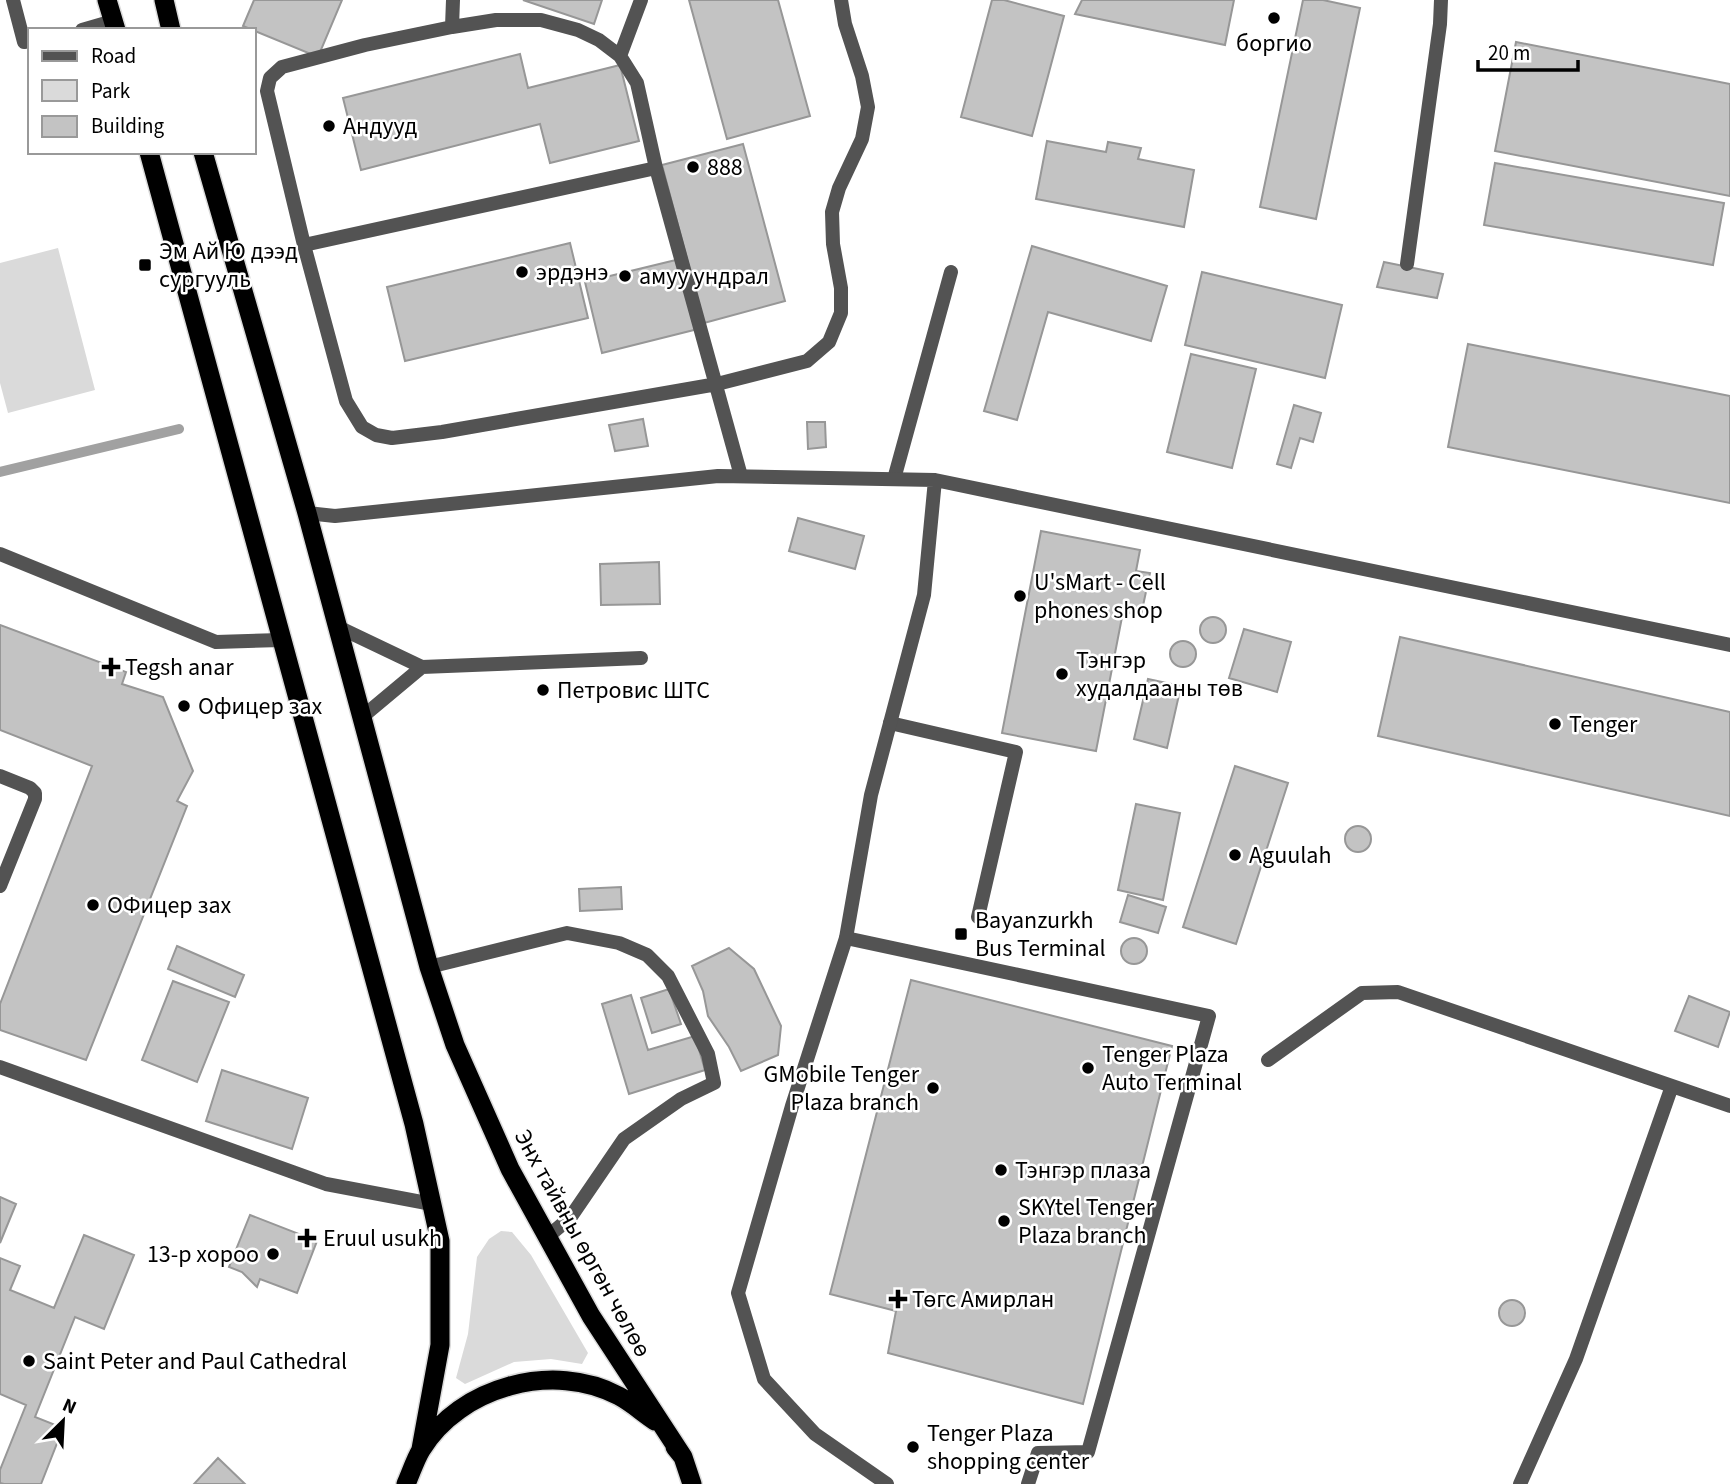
<svg xmlns="http://www.w3.org/2000/svg" width="1730" height="1484" font-family="'Source Sans 3',sans-serif">
<style>
.green{fill:#dadada}
.lines{fill:none;stroke-linecap:round;stroke-linejoin:round}
.stream{stroke:#a1a1a1;stroke-width:10}
.building{fill:#c3c3c3;stroke:#979797;stroke-width:2}
.trunk-casing{stroke:#dbdbdb;stroke-width:22}
.service{stroke:#535353;stroke-width:14}
.minor{stroke:#535353;stroke-width:14}
.trunk{stroke:#000;stroke-width:19}
.poi-dot{fill:#000;stroke:#fff;stroke-width:2.5}
.labels{text-anchor:middle;stroke-width:5;stroke-linejoin:round;paint-order:stroke}
.poi-label{font-size:24px;fill:#000;stroke:#fff;text-anchor:start}
.street-label{font-size:24px;fill:#000;stroke:#fff}
</style>
<rect width="100%" height="100%" fill="#fff"/>
<path class="green" d="M58 248 95 390 8 413 0 383V263Z
M501 1231 512 1232 531 1255 588 1353 582 1364 551 1359 514 1362 465 1384 456 1378 468 1334 477 1257 489 1239Z"/>
<g class="lines">
<path class="stream" d="M0 472 179 429"/>
</g>
<path class="building" d="M254 0H342L318 57 243 26Z
M523 0H602L594 24Z
M689 0H778L810 116 727 139Z
M992 0H1004L1064 16 1032 136 961 117Z
M1082 0H1234L1225 45 1075 14Z
M1303 0H1323L1360 8 1316 219 1260 207Z
M1516 42 1730 84V196L1495 151Z
M520 54 528 88 620 65 639 141 550 163 540 124 361 170 343 98Z
M1047 141 1106 152 1108 142 1141 148 1138 159 1194 170 1184 227 1036 199Z
M743 144 785 301 704 323 662 165Z
M1495 163 1724 203 1713 265 1484 225Z
M570 243 588 318 405 361 387 287Z
M1032 246 1167 286 1151 341 1048 312 1017 420 984 411Z
M680 259 698 329 602 353 585 282Z
M1384 262 1443 274 1437 298 1377 287Z
M1202 272 1342 305 1325 378 1185 345Z
M1468 344 1730 396V503L1448 447Z
M1191 354 1256 369 1232 468 1167 452Z
M1294 405 1321 413 1313 442 1300 438 1291 468 1277 464Z
M643 419 648 446 615 451 609 425Z
M807 422H825L826 447 808 449Z
M798 518 864 536 855 569 789 551Z
M1041 531 1140 550 1136 571 1150 573 1141 615 1123 612 1096 751 1002 733Z
M659 562 660 604 601 605 600 564Z
M1200 630a13 13 0 1 1 26 0a13 13 0 1 1-26 0Z
M0 625 126 672 122 684 163 697 193 771 177 801 187 806 86 1060 0 1030V1004L92 766 0 730Z
M1244 629 1291 642 1277 692 1229 678Z
M1400 637 1730 712V816L1378 736Z
M1170 654a13 13 0 1 1 26 0a13 13 0 1 1-26 0Z
M1148 679 1181 686 1167 748 1134 739Z
M1235 766 1288 783 1236 944 1183 927Z
M1136 804 1180 813 1163 900 1118 890Z
M1345 839a13 13 0 1 1 26 0a13 13 0 1 1-26 0Z
M621 887 622 909 580 911 579 889Z
M1128 895 1166 907 1158 933 1120 922Z
M1121 951a13 13 0 1 1 26 0a13 13 0 1 1-26 0Z
M177 946 244 975 235 997 168 969Z
M729 948 754 969 781 1026 778 1055 741 1071 729 1047 708 1016 703 991 692 966Z
M911 980 1172 1046 1083 1404 888 1353 896 1311 830 1294Z
M173 981 229 1002 197 1082 142 1060Z
M669 989 681 1024 652 1033 641 998Z
M631 995 648 1050 695 1036 705 1070 629 1094 602 1004Z
M1689 996 1730 1012 1718 1047 1675 1031Z
M222 1070 308 1098 292 1149 206 1121Z
M0 1197 16 1204 0 1243Z
M250 1215 317 1241 297 1293 260 1279 257 1287 242 1272 229 1267Z
M84 1235 134 1255 104 1329 75 1317 35 1417 63 1428 41 1484H4L0 1483V1470L26 1405 0 1394V1258L20 1266 10 1290 54 1308Z
M1499 1313a13 13 0 1 1 26 0a13 13 0 1 1-26 0Z
M218 1458 245 1484H194Z"/>
<g class="lines">
<g class="trunk-casing">
<path id="trunk" d="M107 0 116 30
M164 0 171 30
M149 152 414 1124 440 1241V1345L421 1449
M203 152 307 513 429 967 455 1045 510 1169 591 1316 683 1457
M675 1447 683 1457 692 1484
M406 1484C411 1473 415 1460 421 1450 460 1386 554 1361 619 1396 632 1403 643 1413 655 1421"/>
</g>
<path class="service" d="M13 0 24 42 30 41
M452 27 453 0
M82 30 113 21
M620 56 641 0
M304 245 656 168
M741 476 656 168 637 83 620 56 599 40 578 30 541 20H496L452 27 365 45 282 67 270 78 267 91 304 245 346 401 362 427 376 435 392 438 442 432 717 384 807 361 829 342 841 313V288L833 244 832 212 839 188 862 139 868 107 862 76 845 24 841 0
M894 479 951 272
M336 626 422 667 641 658
M361 718 422 667
M890 723 1016 752 978 917
M0 776 30 788 35 793V799L0 886
M846 938 1209 1016 1088 1452 1038 1453 1028 1484
M429 967 567 933 619 943 647 955 668 976 708 1054 714 1083 681 1099 624 1139 570 1218 547 1237
M1268 1060 1362 993 1398 992 1730 1106
M1520 1484 1576 1359 1672 1086"/>
<path class="minor" d="M1407 264 1440 24 1441 0
M307 513 335 516 718 476 935 480 1730 645
M0 554 216 642 281 640
M0 1067 326 1184 432 1204
M887 1484 815 1434 764 1379 738 1293 792 1106 846 938 871 795 924 595 935 480"/>
<use href="#trunk" class="trunk"/>
</g>
<g class="poi-dot">
<circle cx="1274" cy="18" r="7"/>
<circle cx="329" cy="126" r="7"/>
<circle cx="693" cy="167" r="7"/>
<rect x="138" y="258" width="14" height="14" rx="3.5"/>
<circle cx="522" cy="272" r="7"/>
<circle cx="625" cy="276" r="7"/>
<circle cx="1020" cy="596" r="7"/>
<path d="M107.5 656.5h7v7h7v7h-7v7h-7v-7h-7v-7h7z"/>
<circle cx="1062" cy="674" r="7"/>
<circle cx="543" cy="690" r="7"/>
<circle cx="184" cy="706" r="7"/>
<circle cx="1555" cy="724" r="7"/>
<circle cx="1235" cy="855" r="7"/>
<circle cx="93" cy="905" r="7"/>
<rect x="954" y="927" width="14" height="14" rx="3.5"/>
<circle cx="1088" cy="1068" r="7"/>
<circle cx="933" cy="1088" r="7"/>
<circle cx="1001" cy="1170" r="7"/>
<circle cx="1004" cy="1221" r="7"/>
<path d="M303.5 1227.5h7v7h7v7h-7v7h-7v-7h-7v-7h7z"/>
<circle cx="273" cy="1254" r="7"/>
<path d="M894.5 1288.5h7v7h7v7h-7v7h-7v-7h-7v-7h7z"/>
<circle cx="29" cy="1361" r="7"/>
<circle cx="913" cy="1447" r="7"/>
</g>
<g class="labels">
<g class="poi-label">
<text x="1274" y="51" text-anchor="middle">боргио</text>
<text x="343" y="134">Андууд</text>
<text x="707" y="175">888</text>
<text x="159" y="259">Эм Ай Ю дээд<tspan x="159" dy="28">сургууль</tspan></text>
<text x="536" y="280">эрдэнэ</text>
<text x="639" y="284">амуу ундрал</text>
<text x="1034" y="590">U'sMart - Cell<tspan x="1034" dy="28">phones shop</tspan></text>
<text x="1076" y="668">Тэнгэр<tspan x="1076" dy="28">худалдааны төв</tspan></text>
<text x="125" y="675">Tegsh anar</text>
<text x="557" y="698">Петровис ШТС</text>
<text x="198" y="714">Офицер зах</text>
<text x="1569" y="732">Tenger</text>
<text x="1249" y="863">Aguulah</text>
<text x="107" y="913">ОФицер зах</text>
<text x="975" y="928">Bayanzurkh<tspan x="975" dy="28">Bus Terminal</tspan></text>
<text x="1102" y="1062">Tenger Plaza<tspan x="1102" dy="28">Auto Terminal</tspan></text>
<text x="919" y="1082" text-anchor="end">GMobile Tenger<tspan x="919" dy="28">Plaza branch</tspan></text>
<text x="1015" y="1178">Тэнгэр плаза</text>
<text x="1018" y="1215">SKYtel Tenger<tspan x="1018" dy="28">Plaza branch</tspan></text>
<text x="323" y="1246">Eruul usukh</text>
<text x="259" y="1262" text-anchor="end">13-р хороо</text>
<text x="912" y="1307">Төгс Амирлан</text>
<text x="43" y="1369">Saint Peter and Paul Cathedral</text>
<text x="927" y="1441">Tenger Plaza<tspan x="927" dy="28">shopping center</tspan></text>
</g>
<g class="street-label">
<text transform="translate(583 1243) rotate(61)" y="8">Энх тайвны өргөн чөлөө</text>
</g>
</g>
<rect x="28" y="28" width="228" height="126" fill="#ffffff" stroke="#999999" stroke-width="2"/>
<rect x="42" y="51" width="35" height="10" fill="#535353" stroke="#999999" stroke-width="2"/>
<text x="91" y="63" font-size="21" fill="#000000">Road</text>
<rect x="42" y="80" width="35" height="21" fill="#dadada" stroke="#999999" stroke-width="2"/>
<text x="91" y="98" font-size="21" fill="#000000">Park</text>
<rect x="42" y="116" width="35" height="21" fill="#c3c3c3" stroke="#999999" stroke-width="2"/>
<text x="91" y="133" font-size="21" fill="#000000">Building</text>
<g transform="translate(63 1421) rotate(24)" stroke="#ffffff" stroke-width="5" paint-order="stroke">
<path d="M0-5L12 26L0 18L-12 26Z" fill="#000000"/>
<text y="-10" font-size="19" font-weight="bold" text-anchor="middle" fill="#000000">N</text>
</g>
<path d="M1478 60v10h100v-10" fill="none" stroke="#000000" stroke-width="3.5"/>
<text x="1488" y="60" font-size="21" fill="#000000" stroke="#ffffff" stroke-width="5" paint-order="stroke">20 m</text>
</svg>
